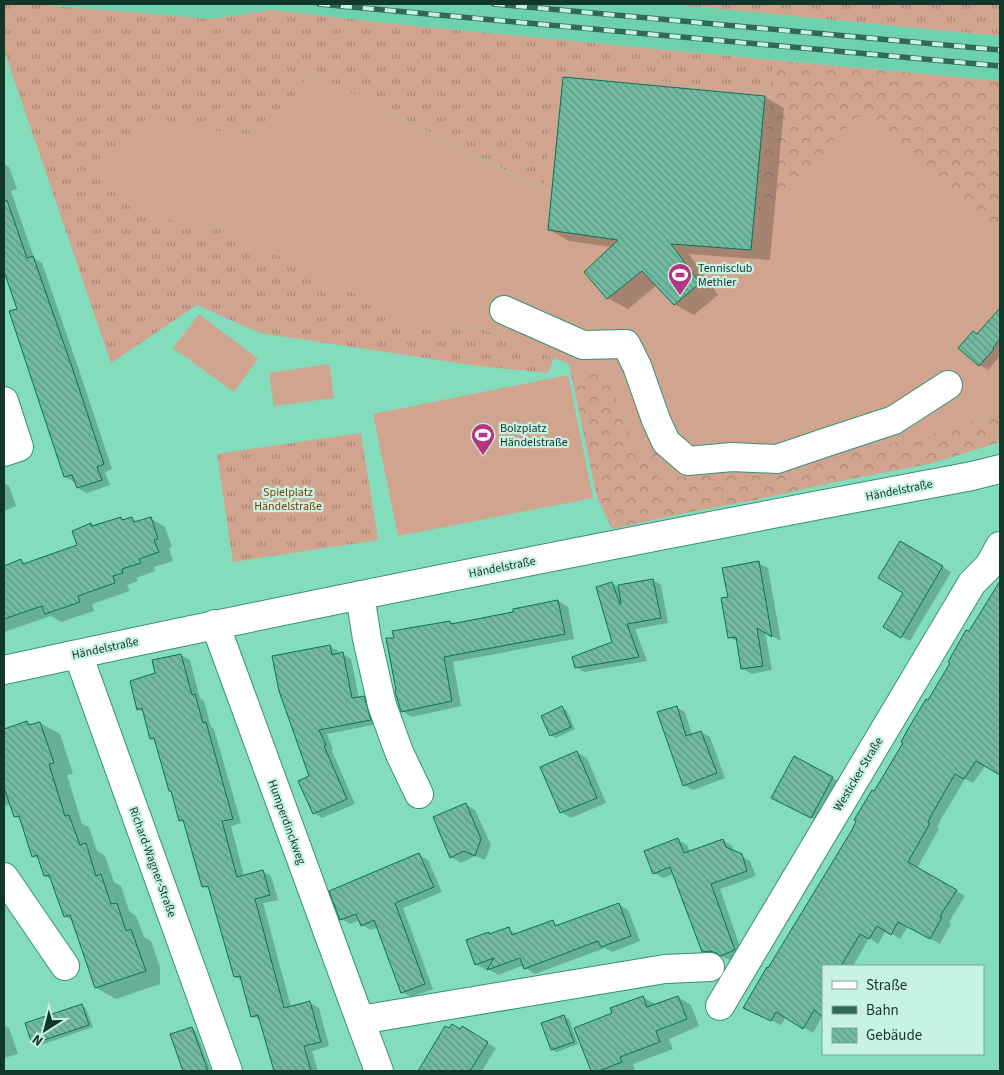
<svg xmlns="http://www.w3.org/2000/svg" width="1004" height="1075" font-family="'Source Sans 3',sans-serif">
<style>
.built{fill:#6ed1ae}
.grass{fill:url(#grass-tufts)}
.forest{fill:url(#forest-crowns)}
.garden{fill:#d0a48e}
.shadow{fill:#0003}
.building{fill:url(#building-back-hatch);stroke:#077458}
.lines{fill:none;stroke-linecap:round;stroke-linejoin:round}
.minor-casing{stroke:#379275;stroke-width:30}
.minor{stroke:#fff;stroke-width:28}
.rail-casing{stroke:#336856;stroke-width:5.5}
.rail{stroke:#c8f2e1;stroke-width:4;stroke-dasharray:11;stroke-linecap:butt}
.labels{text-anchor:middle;stroke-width:4.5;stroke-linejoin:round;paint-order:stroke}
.poi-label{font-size:12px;fill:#11372b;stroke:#c8f2e1;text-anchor:start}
.street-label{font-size:12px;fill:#11372b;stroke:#c8f2e1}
.park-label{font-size:12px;fill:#833b0a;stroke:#c8f2e1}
</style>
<defs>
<pattern id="grass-tufts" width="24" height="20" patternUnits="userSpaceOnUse" patternTransform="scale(1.25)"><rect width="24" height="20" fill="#d0a48e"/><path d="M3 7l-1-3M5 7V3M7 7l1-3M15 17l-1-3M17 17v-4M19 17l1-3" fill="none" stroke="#a78674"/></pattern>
<pattern id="forest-crowns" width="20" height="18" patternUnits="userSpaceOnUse" patternTransform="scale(1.25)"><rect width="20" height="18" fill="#d0a48e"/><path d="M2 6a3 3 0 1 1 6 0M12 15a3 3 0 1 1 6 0" fill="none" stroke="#a78674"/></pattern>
<pattern id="building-back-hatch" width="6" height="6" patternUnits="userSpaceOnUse" patternTransform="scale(1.25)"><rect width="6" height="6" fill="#72baa0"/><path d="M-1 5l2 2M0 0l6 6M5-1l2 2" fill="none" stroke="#5c9883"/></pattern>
</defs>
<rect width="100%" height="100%" fill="#83dcbb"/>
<path class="built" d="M33 4H669L1000 36V81L394 24 272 10 212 19Z"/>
<path class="grass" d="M4 4H33L212 19 272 10 394 24 773 60 770 91 556 72 544 190 310 72 278 121 245 135 195 128 137 213 176 221 224 228 432 332 475 326 554 358 548 373 478 366 260 333 197 305 111 363 4 50Z
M669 4H1000V36Z
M361 433 378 540 233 562 217 454Z"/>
<path class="forest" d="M773 60 1000 81V239L863 117 855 118 757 228Z
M569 364 608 377 638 450 656 444 659 455 658 479 914 439 1000 414V442L929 464 830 483 755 500 690 512 612 529 597 497Z"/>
<path class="garden" d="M310 72 543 190 556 72 770 91 757 227 855 118 863 117 1000 239V414L914 439 778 469 658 479 659 455 656 445 638 450 608 377 569 364 475 326 432 332 224 228 176 221 137 213 105 180 111 155 140 129 195 128 245 135 278 121Z
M199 314 258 359 234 392 173 348Z
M329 364 334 398 274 406 269 373Z
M568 375 593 498 398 536 373 414Z"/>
<path class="shadow" d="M765 97 784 108 770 260 689 254 718 295 694 315 674 304 657 285 628 309 608 298 586 272 612 247 569 241 550 230Z
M4 164 9 167 17 189 11 191 34 258 42 263 80 373 112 469 105 472 110 485 87 493 78 488 76 481 74 482 65 477 18 310 6 273 4 274Z
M994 317 1000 320V356L988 370 980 365 960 348 977 335Z
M4 483 9 486 16 506 4 511Z
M121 518 125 521 132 519 138 522 150 518 165 527 172 547 169 548 173 561 154 567 155 571 136 578 138 581 127 585 130 591 92 604 94 611 61 622 51 616 4 632V567L21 561 27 564 78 546 91 525 94 526Z
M901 542 951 572 910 641 885 627 905 592Z
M758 563 768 568 781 641 765 632 772 670 752 674 743 669 738 642 729 637V599Z
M1000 579V774L986 765 973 783 965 779 941 819 937 828 939 829 917 868 965 896 949 922 951 924 940 944 908 926 900 939 886 930 878 944 869 938 853 966H823V1015L813 1033 786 1017 781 1025 745 1008 768 970 969 633 1000 585 998 584Z
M653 580 661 585 668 623 635 629 647 661 584 672 576 667 613 643 612 583 620 588Z
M558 601 568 607 574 639 453 662 461 706 412 717 402 711 395 639 450 622 455 625 515 613 514 610Z
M330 646 338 651 339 655 343 654 351 659 359 698 364 697 372 702 378 724 327 734 333 750 332 751 355 804 322 818 314 813 311 777Z
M181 655 190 660 200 698 204 701 211 727 214 729 241 823 231 826 244 876 263 871 271 876 278 900 263 903 291 1007 310 1003 319 1008 329 1046 312 1051 318 1071H273V1069H274L262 1021 252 1016 243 981 235 977 211 891 203 886 185 823 180 820 172 792 170 790 156 741 151 738 144 712 138 709 157 674Z
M676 707 685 712 692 735 701 732 710 737 725 778 693 790 684 785Z
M562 708 567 711 575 729 556 738 551 735Z
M27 722 32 726 40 723 60 734 73 774 67 775 82 824 89 827 97 851 105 856 114 882 121 886 129 911 136 916 144 937 151 941 160 967V984L116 999 96 988 73 921 65 916 52 880 45 876 39 859 33 856 21 820 15 816 11 804 4 806V730Z
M577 753 587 758 606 803 571 818 561 812Z
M794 758 840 782 819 821 780 802Z
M465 804 475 810 491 845 485 860 475 856 461 863 451 857Z
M678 840 687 845 690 852 723 840 732 846 734 852 750 861 756 876 720 889 743 955 730 960 720 956H712L703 951 674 874 663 878 654 873Z
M419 855 428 860 442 892 403 908 433 989 411 997 402 992 378 927 371 930 362 925 360 920 350 924 341 919Z
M618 904 628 910 640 941 612 952 605 948 535 974 525 968 524 965 498 975 488 969 486 970 476 964 488 933 492 935 508 929 518 934 552 922 560 926Z
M643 997 656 1005 678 997 691 1005 699 1026 669 1039 673 1049 633 1064 635 1070 632 1071H592L576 1028 613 1014Z
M82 1006 86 1008 93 1027 38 1046 33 1043Z
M564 1017 569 1019 578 1044 557 1052 552 1050Z
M4 1025 9 1028 18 1054 4 1058Z
M191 1028 196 1031 211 1071H185L171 1035Z
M446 1028 471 1033 496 1048 482 1071H419Z"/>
<path class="building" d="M563 77 765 96 751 250 671 244 700 283 674 305 642 271 607 299 584 272 618 240 548 230Z
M7 200 27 258 33 256 72 367 104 464 97 467 102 480 77 488 72 475 64 477 9 311 17 309 4 271V201Z
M1000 308V339L993 348 994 349 979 366 958 348 973 331 977 334Z
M121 517 122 520 132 517 134 522 151 517 158 539 154 540 159 552 139 559 141 563 122 569 123 573 113 576 115 583 78 596 80 602 45 614 42 606 4 619V566L21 559 23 564 77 545 72 531 91 523 92 526Z
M900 541 943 566 901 638 883 627 903 593 878 578Z
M759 561 772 637 757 628 763 666 741 669 736 637 728 638 721 598 728 597 722 568Z
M653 579 661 618 627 624 639 657 575 668 572 657 612 642 596 587 612 582 620 604 621 603 618 585Z
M1000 581V775L976 761 964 779 955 774 932 814 928 822 930 823 908 862 957 890 940 916 942 917 930 939 898 922 891 935 877 926 869 939 860 934 841 966H823V1017L814 1010 803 1029 776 1012 771 1021 743 1008 767 967 768 968 852 830 856 821 854 820 872 790 874 791 879 783 903 743 901 742 908 729 926 699 928 700 950 663 948 662 966 630 969 631Z
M558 600 565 634 444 657 452 701 401 712 395 691 396 690 386 638H394L392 631 450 621 451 624 472 620 513 612V609Z
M330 645 332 655 343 652 352 698 364 696 371 720 319 730 326 745 324 746 347 799 313 814 298 781 309 776 279 691 272 656Z
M181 654 192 695 195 694 203 723 206 722 233 819 222 821 237 877 263 870 270 895 255 899 284 1008 310 1001 321 1042 304 1046 311 1071H274L258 1015 251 1017 240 976 234 977 208 886 202 887 183 820 179 821 171 791H169L154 738 150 739 142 708 137 710 130 681 155 673 152 660Z
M562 706 571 727 550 736 541 716Z
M677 706 686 736 701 731 717 773 683 786 657 712Z
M27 721 29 725 40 722 54 763 49 764 65 816 69 815 80 845 86 843 96 876 101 874 111 904 117 903 126 931 131 929 146 971 95 988 70 915 64 917 49 875 44 876 37 855 32 857 19 816 14 817 4 787V729Z
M577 751 597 798 560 813 540 767Z
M794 756 833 777 811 818 771 798Z
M466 803 481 839 475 856 464 851 450 858 433 817Z
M678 838 684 853 723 839 726 847 742 854 747 871 711 884 735 950 720 956 717 953 710 951 702 952 670 867 653 874 644 851Z
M419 853 434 887 395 903 425 984 401 993 374 920 361 926 356 914 340 920 329 891Z
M619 903 631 936 601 947 598 941 524 969 520 958 487 970 494 958 475 965 466 940 489 932V934L509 927 512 935 553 920 555 926Z
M643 996 647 1007 678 996 687 1019 656 1031 660 1042 620 1057 622 1062 599 1071H591L574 1028 612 1013 610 1008Z
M82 1004 89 1025 32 1044 25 1023Z
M564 1015 574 1042 551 1050 541 1023Z
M452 1024 460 1029 462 1026 488 1042 470 1071H418L445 1026 449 1028Z
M192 1027 208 1071H183L170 1034Z"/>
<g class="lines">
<g class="minor-casing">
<path id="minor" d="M504 310 583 345 626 344 637 366 656 420 666 442 688 461 732 457 777 459 827 442 894 420 948 385
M4 401 19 447 4 452
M360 595 367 639 382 705 399 752 419 794
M215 624 360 1020 665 969 710 967
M78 654 228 1071
M4 670C325 600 649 537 972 476L1000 469
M4 877 65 966
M720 1006 972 583 989 566 1000 546
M360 1020 379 1071"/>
</g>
<use href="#minor" class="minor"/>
<g class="rail-casing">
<path id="rail" d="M319 4 1000 66
M494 4 1000 50"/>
</g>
<use href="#rail" class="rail"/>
</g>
<defs>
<g id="stadium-pin" transform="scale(1.25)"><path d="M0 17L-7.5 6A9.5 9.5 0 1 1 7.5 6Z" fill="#b53581" stroke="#c8f2e1"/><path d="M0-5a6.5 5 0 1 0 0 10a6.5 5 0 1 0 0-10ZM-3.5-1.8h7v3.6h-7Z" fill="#fff"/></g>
</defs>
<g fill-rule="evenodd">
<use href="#stadium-pin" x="680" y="275"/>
<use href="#stadium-pin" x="483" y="435"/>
</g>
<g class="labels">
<g class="poi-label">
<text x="698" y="272">Tennisclub<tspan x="698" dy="14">Methler</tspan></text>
<text x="500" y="432">Bolzplatz<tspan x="500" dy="14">Händelstraße</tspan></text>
</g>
<g class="street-label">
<text transform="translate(899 490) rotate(-11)" y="4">Händelstraße</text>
<text transform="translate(502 567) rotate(-11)" y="4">Händelstraße</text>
<text transform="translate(105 648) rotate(-12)" y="4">Händelstraße</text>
<text transform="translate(858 774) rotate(-59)" y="4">Westicker Straße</text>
<text transform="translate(287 822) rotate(70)" y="4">Humperdinckweg</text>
<text transform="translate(153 862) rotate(70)" y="4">Richard-Wagner-Straße</text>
</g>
<g class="park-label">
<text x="288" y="496">Spielplatz<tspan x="288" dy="14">Händelstraße</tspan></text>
</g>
</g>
<rect width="1004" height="1075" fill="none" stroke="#11372b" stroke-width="10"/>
<rect x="822" y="965" width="162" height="90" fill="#c8f2e1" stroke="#7fa798"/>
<rect x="832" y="981" width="25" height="8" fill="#ffffff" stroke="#7fa798"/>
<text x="866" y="990" font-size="15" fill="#11372b">Straße</text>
<rect x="832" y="1006" width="25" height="8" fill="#336856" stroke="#7fa798"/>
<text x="866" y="1015" font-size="15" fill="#11372b">Bahn</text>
<rect x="832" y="1028" width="25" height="15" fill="url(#building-back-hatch)" stroke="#7fa798"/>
<text x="866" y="1040" font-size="15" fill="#11372b">Gebäude</text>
<g transform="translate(45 1030) rotate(216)" stroke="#c8f2e1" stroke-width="4" paint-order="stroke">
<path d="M0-4L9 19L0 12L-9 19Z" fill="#11372b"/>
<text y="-8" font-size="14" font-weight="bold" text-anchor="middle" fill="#11372b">N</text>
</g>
</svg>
